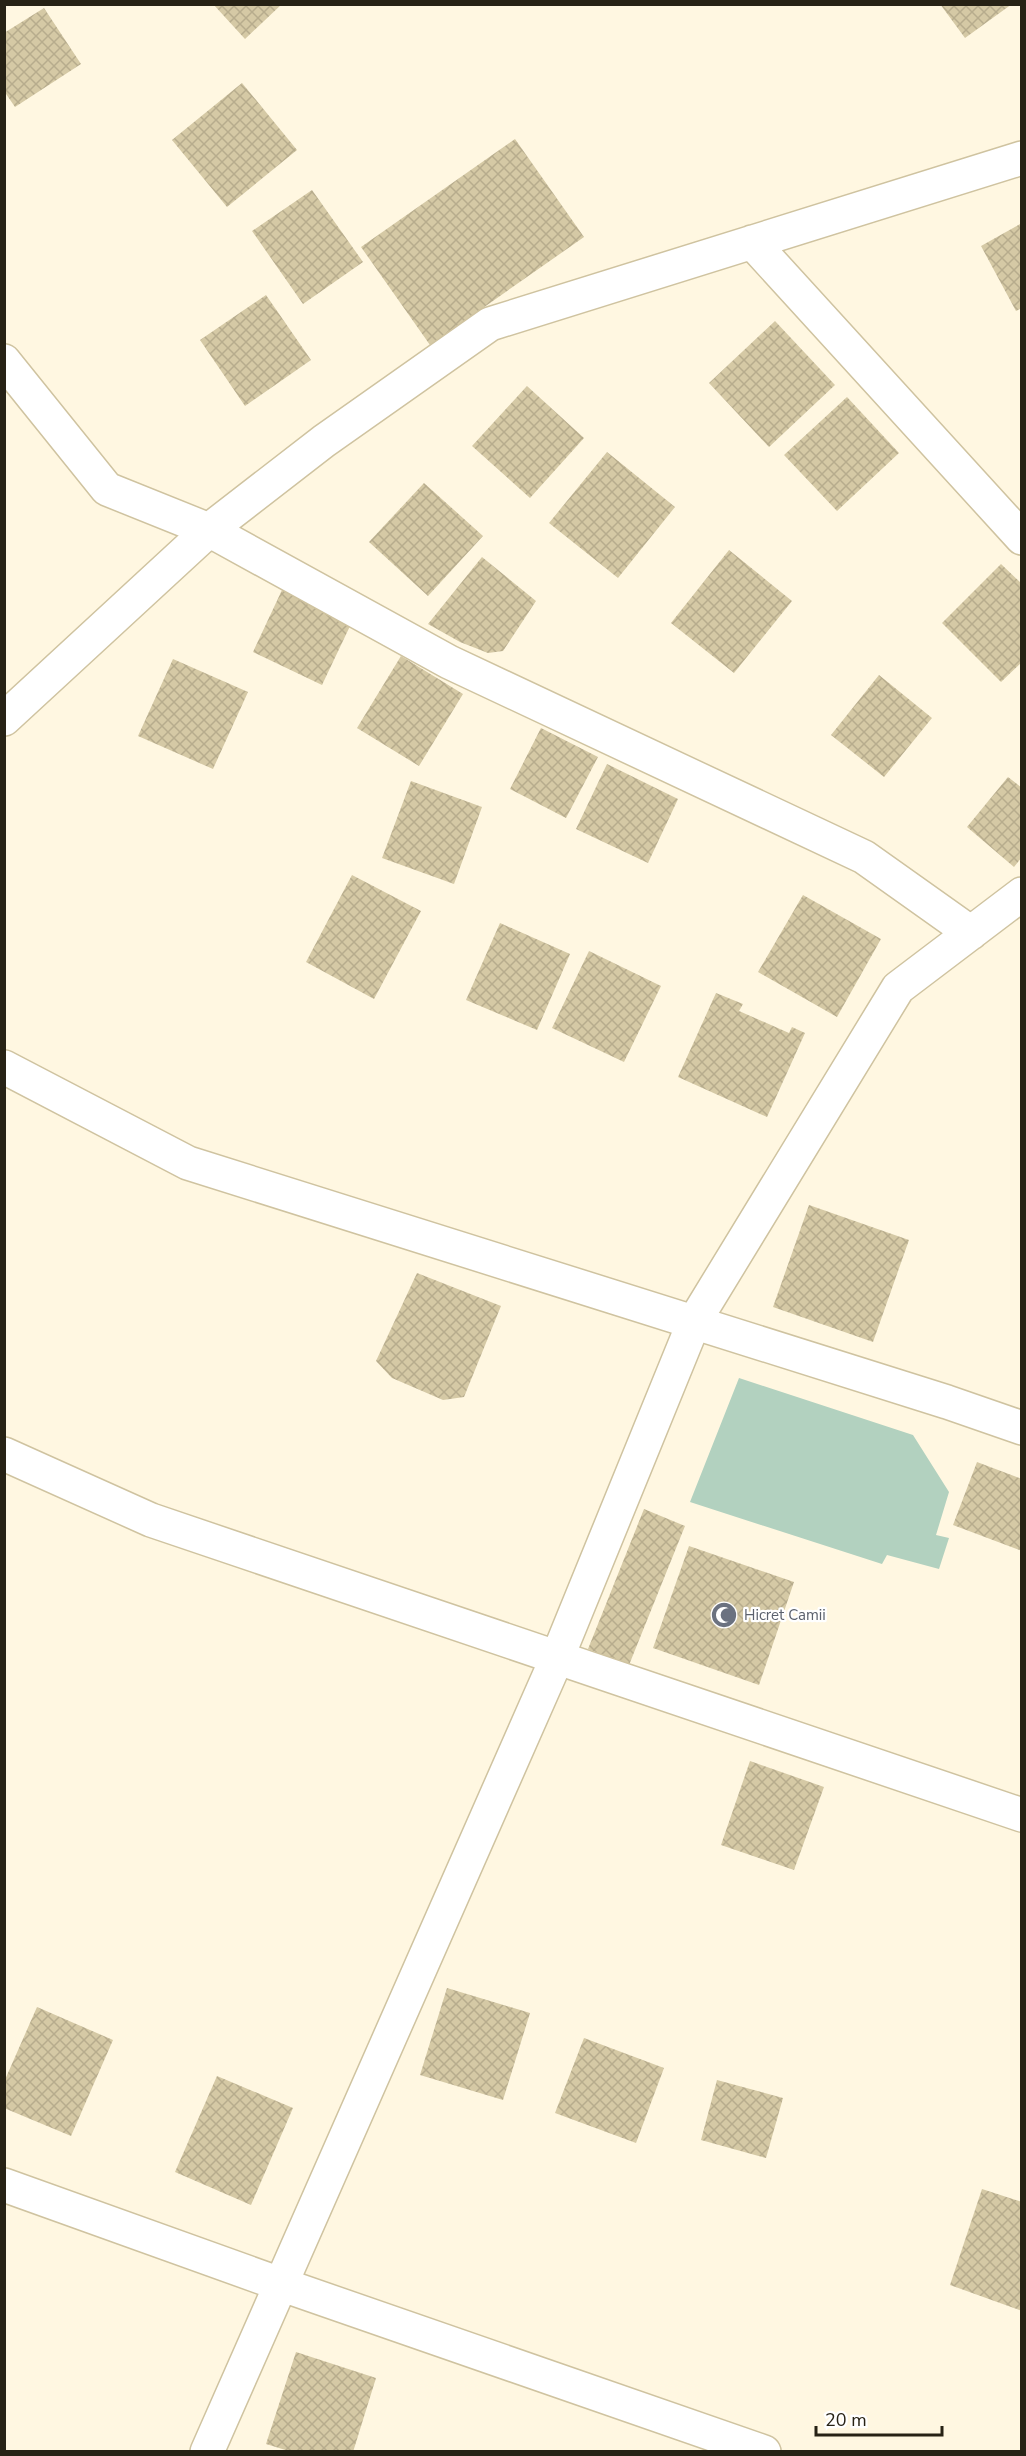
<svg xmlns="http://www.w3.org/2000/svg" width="1026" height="2456" font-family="'Nunito Sans',sans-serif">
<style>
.grass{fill:#b2d1bf}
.building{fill:url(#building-cross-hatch)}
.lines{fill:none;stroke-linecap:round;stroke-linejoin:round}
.street-casing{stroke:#cfc3a0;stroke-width:36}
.street{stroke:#fff;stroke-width:33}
.labels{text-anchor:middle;stroke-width:4.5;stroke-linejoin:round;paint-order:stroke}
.worship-label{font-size:15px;fill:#5b616d;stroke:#fff;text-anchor:start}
</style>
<defs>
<pattern id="building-cross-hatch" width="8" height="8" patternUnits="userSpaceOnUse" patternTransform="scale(1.5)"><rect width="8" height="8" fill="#d5c9a5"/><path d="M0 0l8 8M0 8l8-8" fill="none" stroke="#b7ac8d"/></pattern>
</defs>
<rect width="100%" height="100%" fill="#fff7e1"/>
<path class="grass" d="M739 1378 913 1435 949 1492 936 1535 949 1538 939 1569 887 1555 882 1564 690 1502Z"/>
<path class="building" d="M213 4H282L245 39Z
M940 4H1012L965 38Z
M44 8 81 64 15 107 4 91V33Z
M242 83 297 150 227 207 172 140Z
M515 139 584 237 430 345 361 247Z
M312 190 363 262 303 304 252 231Z
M1022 223V308L1016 311 981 246Z
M266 295 311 360 245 406 200 340Z
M775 321 835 385 769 447 709 383Z
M527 386 584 438 530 498 472 446Z
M847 397 899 453 837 511 784 455Z
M607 452 675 507 618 578 549 523Z
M424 483 483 536 428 596 369 542Z
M729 550 792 601 734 673 671 623Z
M482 557 536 601 503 651 488 653 460 642 428 624Z
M1001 564 1022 584V662L1001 682 942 623Z
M282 590 351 624 322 685 253 652Z
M401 656 463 694 419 766 357 728Z
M173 659 248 692 213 769 138 736Z
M879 675 932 718 884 777 831 735Z
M541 728 598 757 566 818 510 789Z
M607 764 678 799 648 863 576 829Z
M1008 777 1022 788V857L1014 867 967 827Z
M411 781 482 807 454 884 382 858Z
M352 875 421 911 374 999 306 962Z
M803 895 881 939 837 1017 758 972Z
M500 923 570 954 537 1030 466 1000Z
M589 951 661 986 624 1062 552 1028Z
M716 993 743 1004 739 1011 789 1033 792 1027 805 1033 767 1117 678 1077Z
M809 1205 909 1240 873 1342 773 1307Z
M417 1273 501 1306 464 1397 443 1400 392 1378 376 1361Z
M977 1462 1022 1479V1551L953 1525Z
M644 1509 685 1526 629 1665 588 1649Z
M689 1546 794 1582 759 1685 653 1648Z
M750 1761 824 1787 794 1870 721 1845Z
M447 1988 530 2013 503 2100 420 2075Z
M37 2007 113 2040 71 2136 4 2108V2082Z
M584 2038 664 2068 636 2143 555 2113Z
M217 2076 293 2108 251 2205 175 2172Z
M717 2080 783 2098 766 2158 701 2140Z
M982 2189 1022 2202V2311L950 2285Z
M296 2352 376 2378 353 2452H292L266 2444Z"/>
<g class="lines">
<g class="street-casing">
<path id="street" d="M752 242 1022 538
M4 361 107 489 209 530 449 662 864 857 971 933
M4 719 209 530 324 441 490 324 1022 158
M4 1067 188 1163 947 1402 1022 1428
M4 1454 151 1520 1022 1815
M4 2185 280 2284 764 2452
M207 2452 557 1658 694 1322 898 988 1022 894"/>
</g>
<use href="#street" class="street"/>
</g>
<defs>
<g id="mosque-disc" transform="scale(1.35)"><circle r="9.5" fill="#6b7280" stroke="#fff"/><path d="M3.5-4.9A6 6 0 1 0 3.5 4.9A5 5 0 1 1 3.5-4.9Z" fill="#fff"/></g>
</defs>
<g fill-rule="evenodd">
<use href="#mosque-disc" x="724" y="1615"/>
</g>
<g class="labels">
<g class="worship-label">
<text x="744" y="1620">Hicret Camii</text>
</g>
</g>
<rect width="1026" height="2456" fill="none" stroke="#272215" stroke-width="12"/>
<path d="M816 2426v9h126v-9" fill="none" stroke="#272215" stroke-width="3"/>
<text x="825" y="2426" font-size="18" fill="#272215" stroke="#ffffff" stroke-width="4.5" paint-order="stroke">20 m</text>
</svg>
